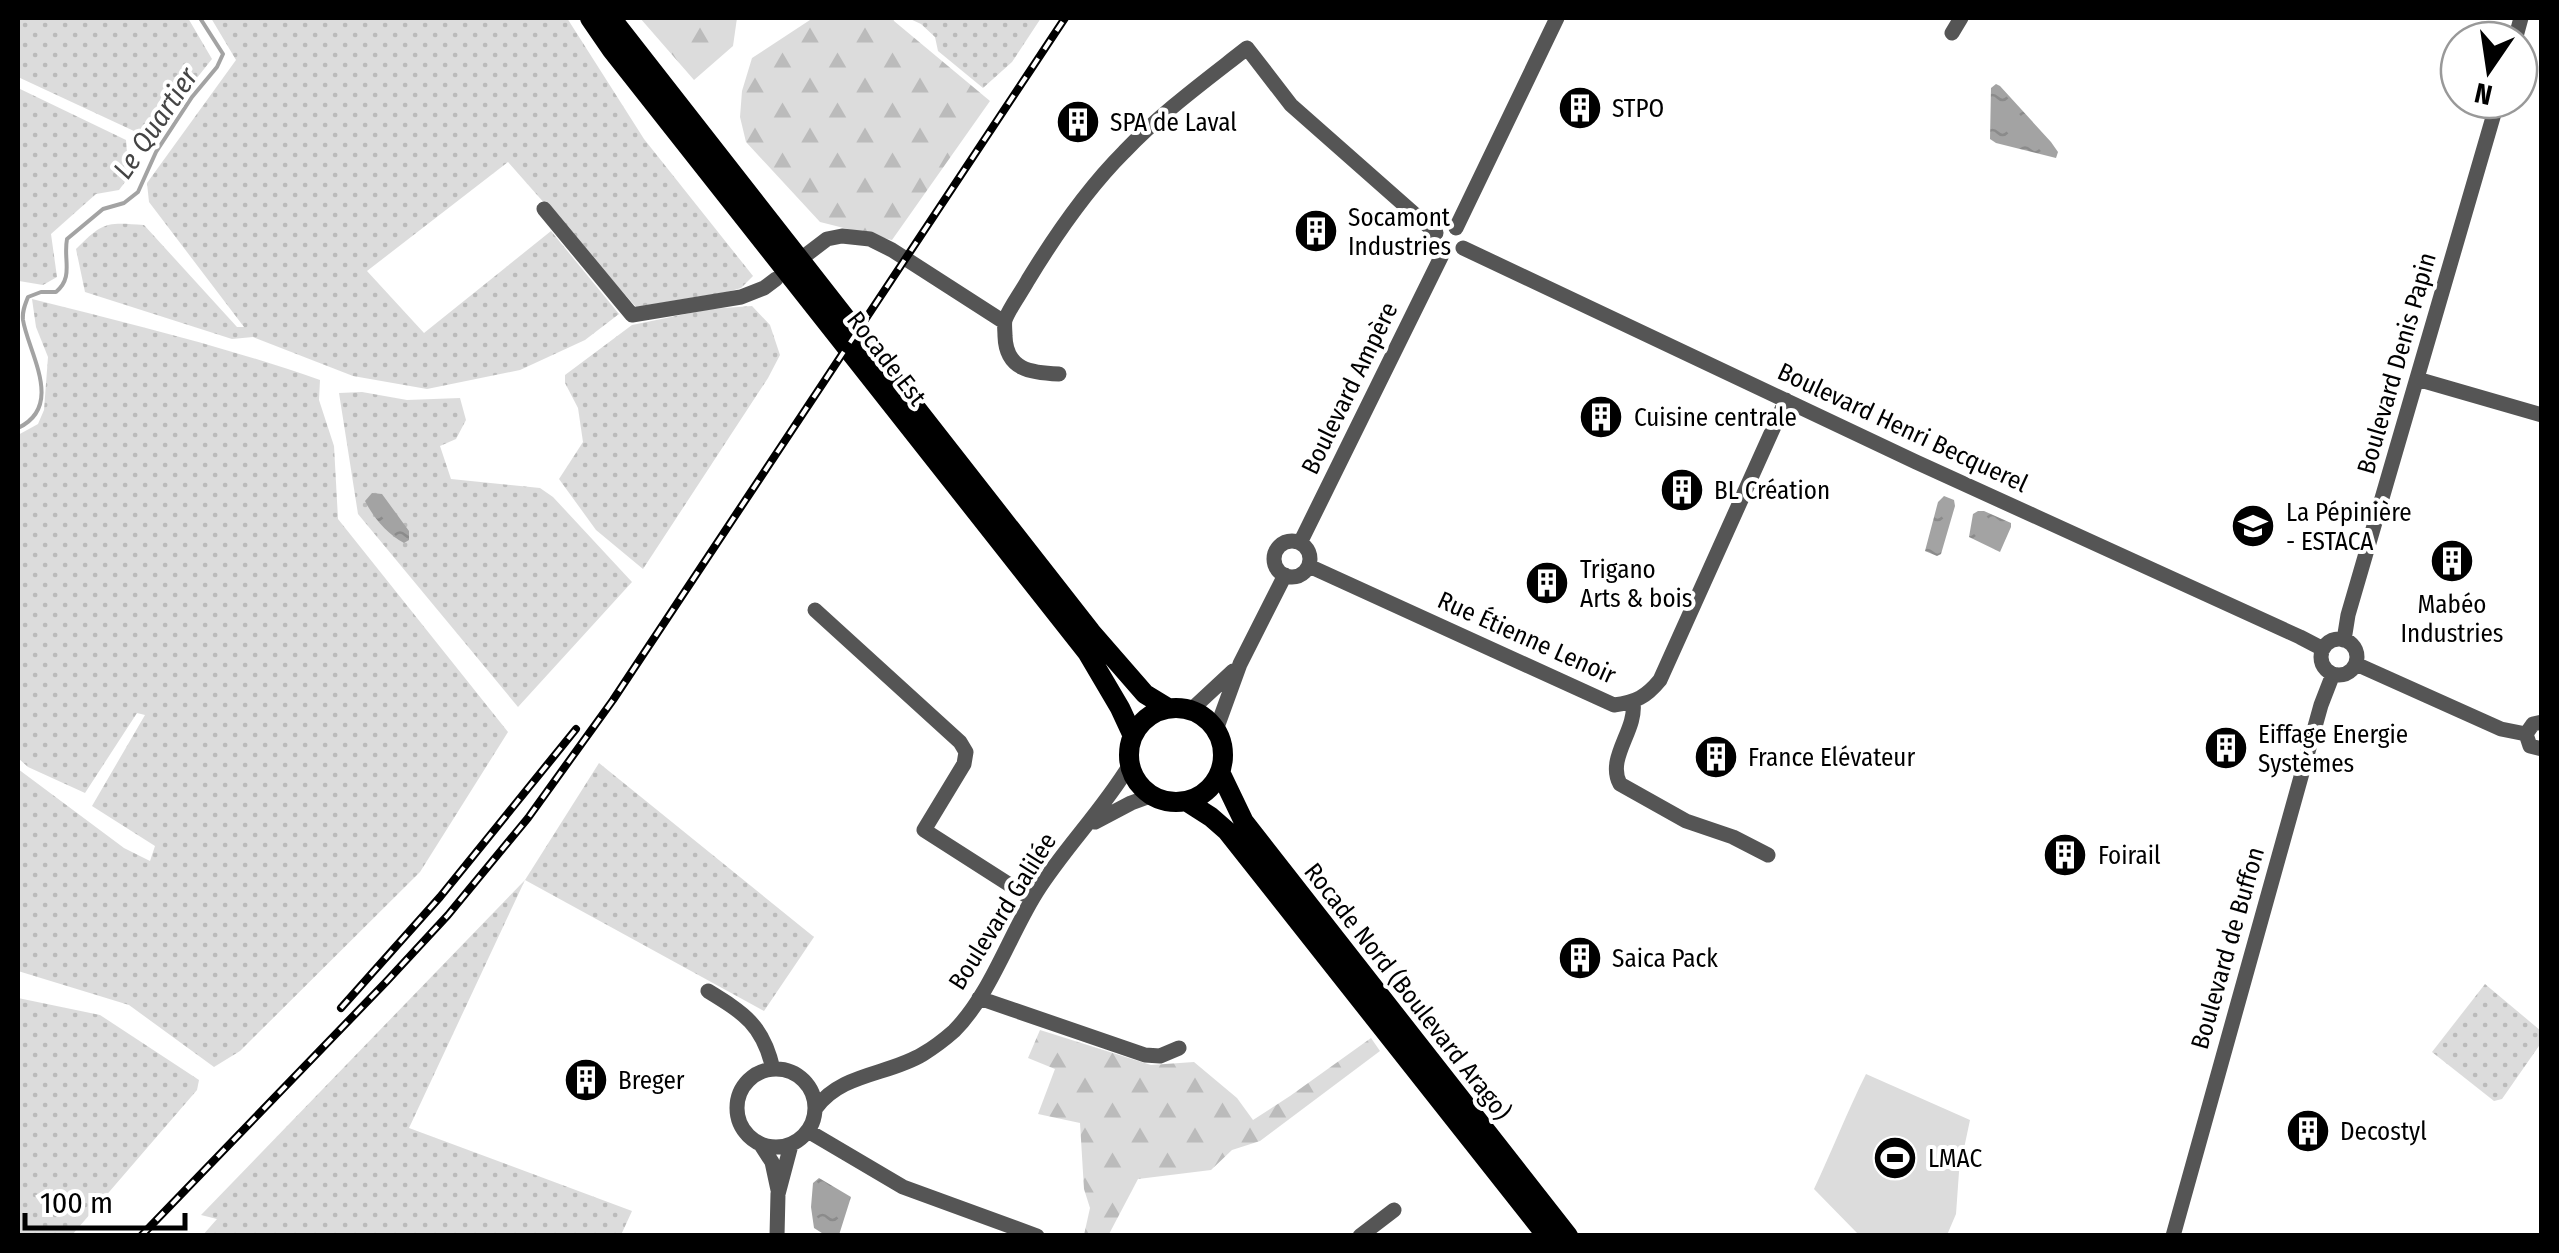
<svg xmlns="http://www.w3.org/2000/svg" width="2559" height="1253" font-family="'Fira Sans Condensed',sans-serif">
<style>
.grass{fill:url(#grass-dots)}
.forest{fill:url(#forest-firs)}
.pitch{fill:#dcdcdc}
.water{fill:url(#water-ripples)}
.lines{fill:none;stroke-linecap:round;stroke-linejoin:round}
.stream{stroke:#a3a3a3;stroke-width:4}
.minor{stroke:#555;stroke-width:15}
.major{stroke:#000;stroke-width:20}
.rail-casing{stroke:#000;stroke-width:8}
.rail{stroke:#fff;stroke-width:4;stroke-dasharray:11;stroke-linecap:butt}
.labels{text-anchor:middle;stroke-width:8;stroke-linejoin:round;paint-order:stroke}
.poi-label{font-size:25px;fill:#000;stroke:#fff;text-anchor:start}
.street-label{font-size:25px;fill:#000;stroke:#fff}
.water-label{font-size:28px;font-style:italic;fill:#444;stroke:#fff}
</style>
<defs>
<pattern id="grass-dots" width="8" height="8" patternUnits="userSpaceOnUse" patternTransform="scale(2.5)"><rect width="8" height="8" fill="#dcdcdc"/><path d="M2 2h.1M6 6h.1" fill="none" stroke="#bbb" stroke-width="1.8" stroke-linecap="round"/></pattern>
<pattern id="forest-firs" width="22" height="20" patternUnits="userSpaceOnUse" patternTransform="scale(2.5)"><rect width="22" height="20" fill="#dcdcdc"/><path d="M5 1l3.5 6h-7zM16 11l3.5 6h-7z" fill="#bbb"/></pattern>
<pattern id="water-ripples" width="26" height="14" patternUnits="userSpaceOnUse" patternTransform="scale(2.5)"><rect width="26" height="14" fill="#a3a3a3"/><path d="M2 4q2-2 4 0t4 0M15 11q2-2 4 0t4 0" fill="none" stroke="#8b8b8b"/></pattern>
</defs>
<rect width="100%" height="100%" fill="#fff"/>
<path class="grass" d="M18 18H188L212 59 149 138 18 77Z
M211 18H567L644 139 753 276 741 288 727 292 636 307 508 162 367 271 424 333 551 231 619 314 585 340 520 370 427 389 353 376 253 337 232 339 85 292 76 249C103 222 106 222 144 225L237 327H244L149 202 147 183 236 60Z
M908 18H1041L1012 62 983 88 938 51 935 37 921 24Z
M18 88 126 140 127 153 137 166 119 190 96 194 51 234 57 277 43 285 19 281 18 284Z
M32 299C128 323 226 347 320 380L319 400 334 446 338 519 508 732 420 872 240 1051 214 1067 129 1005 18 971V769L124 848 150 861 155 846 92 806 145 715 137 713 85 793 28 767 18 758V435L38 424 44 410 48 357 36 327Z
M752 306 770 325 780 355 768 378 643 569 596 530 559 479 583 442 578 408 565 383V375L632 325 710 309Z
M362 392 407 400 460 398 466 420 456 439 440 446 451 479 540 488 553 497 632 582 518 707 358 514 339 393Z
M599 763 814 937 764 1011 525 880 409 1128 632 1211 621 1235 202 1236 217 1219 201 1215 525 880Z
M2485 984 2541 1031V1043L2502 1099 2494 1101 2432 1052Z
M18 998 100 1015 199 1080 197 1090 72 1235H18Z"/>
<path class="forest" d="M640 18H737L733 46 694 80Z
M813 18H893L894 21 990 101 892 240 820 222 746 142 740 117 742 91 752 58Z
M1040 1030 1151 1065 1194 1062 1237 1098 1253 1120 1290 1096 1371 1038 1380 1051 1260 1141 1232 1150 1211 1170 1138 1179 1108 1236 1084 1235 1090 1208 1084 1189 1080 1123 1038 1114 1055 1069 1028 1058Z"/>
<path class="pitch" d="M1866 1074 1970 1120 1959 1172 1956 1214 1947 1235H1859L1814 1189C1832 1151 1847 1112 1866 1074Z"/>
<path class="water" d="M1996 84 2000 86 2051 142 2058 152 2056 158 1996 143 1990 139 1991 88Z
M372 493 382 494 409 531V540L404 543C388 535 373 517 365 501Z
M1944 496 1954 500 1955 506 1941 554 1937 556 1925 551 1938 502Z
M1978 511H1984L2011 523V527L2000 552 1969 537 1973 514Z
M819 1178 851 1197 839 1235H825L814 1228 811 1207 813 1183Z"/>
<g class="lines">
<path class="stream" d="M18 428C65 406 28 352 23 320 22 311 25 305 28 297L41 292H56C74 277 63 260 67 239L103 209 124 203 138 192 156 152 192 97 217 67 223 54 200 18"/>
<path class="minor" d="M1952 33 1961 18
M2515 40 2521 18
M544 209 632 315 741 297 764 288 776 279
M1456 228 1557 18
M1463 248 1916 462 2300 637 2323 649
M806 255 827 239 842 236 870 239 892 250 1004 322
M1059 374C1031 373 1006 370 1005 336 1005 331 1004 324 1005 320 1010 307 1021 293 1028 280 1056 234 1086 190 1124 152 1161 113 1205 81 1247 48L1291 105 1436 233
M2417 379 2542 415
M1274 559a18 18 0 1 1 36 0a18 18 0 1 1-36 0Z
M1300 543 1442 255
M1309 566 1614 705C1636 702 1646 697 1660 680L1786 400
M815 610 960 742 966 752 964 764 924 830 1032 899
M2321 657a18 18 0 1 1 36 0a18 18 0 1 1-36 0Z
M2344 640 2348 615 2498 100
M2356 664 2501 729 2526 734
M1633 703C1637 730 1606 758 1620 784L1686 821 1733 837 1768 855
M1191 710 1233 671
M2542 722 2533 724 2526 734 2530 746 2542 749
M1216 730 1240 664 1285 575
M1095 822 1131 803 1153 795
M708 991C744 1013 763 1025 773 1069
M979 998 1145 1055 1160 1056 1179 1048
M737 1108a39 39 0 1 1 78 0a39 39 0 1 1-78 0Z
M816 1108C841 1073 889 1075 923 1054 933 1048 945 1039 954 1031 990 995 1009 936 1036 893 1065 847 1103 810 1131 763
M808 1131 903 1187 1037 1236
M761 1145 772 1162 778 1190
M777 1236 778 1194 791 1145
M1360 1236 1394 1210
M2173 1236 2321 705 2333 674"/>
<path class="major" d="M590 18 612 50 1087 652 1120 708 1133 736
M611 18 1091 632 1145 694 1168 708
M1129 755a47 47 0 1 1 94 0a47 47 0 1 1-94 0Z
M1220 772 1244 822 1568 1236
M1186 801 1211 817 1227 831 1547 1236"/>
<g class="rail-casing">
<path id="rail" d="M341 1008 440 897 576 729
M141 1236 386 982 448 915 528 818 613 700 1065 18"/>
</g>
<use href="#rail" class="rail"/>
</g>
<defs>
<g id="building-disc" transform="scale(2.25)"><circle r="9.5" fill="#000" stroke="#fff"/><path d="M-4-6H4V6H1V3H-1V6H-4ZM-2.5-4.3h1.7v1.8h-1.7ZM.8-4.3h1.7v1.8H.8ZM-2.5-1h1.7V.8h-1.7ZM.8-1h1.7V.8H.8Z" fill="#fff"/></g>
<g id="university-disc" transform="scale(2.25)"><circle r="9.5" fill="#000" stroke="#fff"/><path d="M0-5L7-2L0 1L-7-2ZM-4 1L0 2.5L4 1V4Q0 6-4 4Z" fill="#fff"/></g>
<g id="stadium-disc" transform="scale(2.25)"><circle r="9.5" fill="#000" stroke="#fff"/><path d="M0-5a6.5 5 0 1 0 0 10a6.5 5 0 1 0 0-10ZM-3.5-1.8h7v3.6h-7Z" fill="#fff"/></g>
</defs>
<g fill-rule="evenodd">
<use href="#building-disc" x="1580" y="108"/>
<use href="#building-disc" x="1078" y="122"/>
<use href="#building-disc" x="1316" y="231"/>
<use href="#building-disc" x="1601" y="417"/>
<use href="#building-disc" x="1682" y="490"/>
<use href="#university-disc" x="2253" y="526"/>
<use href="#building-disc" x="2452" y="561"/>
<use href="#building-disc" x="1547" y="583"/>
<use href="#building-disc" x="2226" y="748"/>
<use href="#building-disc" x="1716" y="757"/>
<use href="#building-disc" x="2065" y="855"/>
<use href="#building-disc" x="1580" y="958"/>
<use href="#building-disc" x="586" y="1080"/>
<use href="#building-disc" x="2308" y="1131"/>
<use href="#stadium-disc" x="1895" y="1158"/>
</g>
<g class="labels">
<g class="poi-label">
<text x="1612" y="117">STPO</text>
<text x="1110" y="131">SPA de Laval</text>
<text x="1348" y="226">Socamont<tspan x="1348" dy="29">Industries</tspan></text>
<text x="1634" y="426">Cuisine centrale</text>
<text x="1714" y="499">BL Création</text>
<text x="2286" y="521">La Pépinière<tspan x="2286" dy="29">- ESTACA</tspan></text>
<text x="1580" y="578">Trigano<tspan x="1580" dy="29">Arts &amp; bois</tspan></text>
<text x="2452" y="613" text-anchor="middle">Mabéo<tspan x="2452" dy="29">Industries</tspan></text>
<text x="2258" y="743">Eiffage Energie<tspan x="2258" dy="29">Systèmes</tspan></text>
<text x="1748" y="766">France Elévateur</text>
<text x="2098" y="864">Foirail</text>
<text x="1612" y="967">Saica Pack</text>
<text x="618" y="1089">Breger</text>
<text x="2340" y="1140">Decostyl</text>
<text x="1928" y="1167">LMAC</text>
</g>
<g class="street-label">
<text transform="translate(887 358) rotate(52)" y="9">Rocade Est</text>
<text transform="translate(2396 363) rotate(-74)" y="9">Boulevard Denis Papin</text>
<text transform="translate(1349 388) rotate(-64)" y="9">Boulevard Ampère</text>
<text transform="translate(1903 427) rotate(25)" y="9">Boulevard Henri Becquerel</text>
<text transform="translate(1527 637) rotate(24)" y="9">Rue Étienne Lenoir</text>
<text transform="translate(1002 911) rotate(-58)" y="9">Boulevard Galilée</text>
<text transform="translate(2227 948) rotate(-74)" y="9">Boulevard de Buffon</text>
<text transform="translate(1408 991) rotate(52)" y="9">Rocade Nord (Boulevard Arago)</text>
</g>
<g class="water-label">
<text transform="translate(155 123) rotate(-56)" y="10">Le Quartier</text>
</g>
</g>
<rect width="2559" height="1253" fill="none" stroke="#000000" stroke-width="40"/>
<g transform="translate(2489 70) rotate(193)"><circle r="48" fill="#ffffff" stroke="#999999" stroke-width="2.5"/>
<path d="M0-8L18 38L0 25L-18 38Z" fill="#000000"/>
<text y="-15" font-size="28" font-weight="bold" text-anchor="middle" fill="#000000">N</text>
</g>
<path d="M25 1213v15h160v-15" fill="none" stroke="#000000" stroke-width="5"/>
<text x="40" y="1213" font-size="30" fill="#000000" stroke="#ffffff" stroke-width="8" paint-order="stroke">100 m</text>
</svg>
